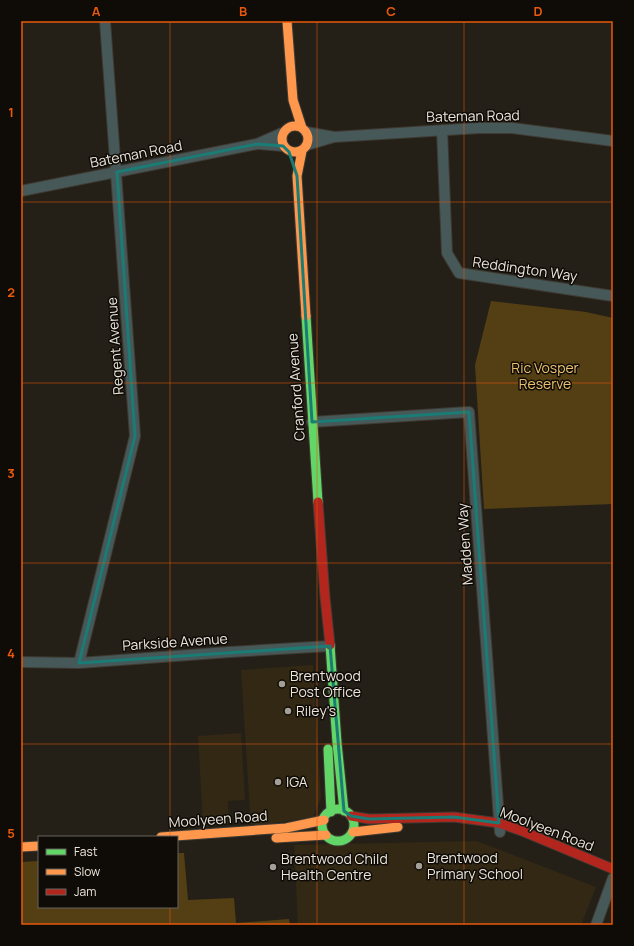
<svg xmlns="http://www.w3.org/2000/svg" width="634" height="946" font-family="Manrope,sans-serif">
<style>
.built{fill:#322814}
.green{fill:#543f14}
.lines{fill:none;stroke-linecap:round;stroke-linejoin:round}
.street-casing{stroke:#3f3b33;stroke-width:12}
.fast-casing{stroke:#3f3b33;stroke-width:11}
.slow-casing{stroke:#3f3b33;stroke-width:11}
.jam-casing{stroke:#3f3b33;stroke-width:11}
.street{stroke:#475859;stroke-width:10}
.fast{stroke:#63d668;stroke-width:9}
.slow{stroke:#ff974d;stroke-width:9}
.jam{stroke:#b3261e;stroke-width:9}
.marked{fill:none;stroke:#1a7c74;stroke-width:3;stroke-linejoin:round}
.grid{fill:none;stroke:#e8590c;stroke-width:1;stroke-opacity:0.55}
.poi-dot{fill:#a5a097;stroke:#0f0b06;stroke-width:1.5}
.labels{text-anchor:middle;stroke-width:3;stroke-linejoin:round;paint-order:stroke}
.street-label{font-size:14px;fill:#ebe5dc;stroke:#0f0b06}
.park-label{font-size:14px;fill:#ebc16d;stroke:#0f0b06}
.poi-label{font-size:14px;fill:#ebe5dc;stroke:#0f0b06;text-anchor:start}
.neatline{fill:none;stroke:#e8590c;stroke-width:1.5}
.grid-label{font-size:13px;text-anchor:middle;font-weight:bold;fill:#e8590c}
</style>
<rect width="100%" height="100%" fill="#242017"/>
<path class="built" d="M313 665 321 798 313 817 251 827 241 670Z
M241 733 245 800 228 801 229 824H203L198 736Z
M477 841 596 887 581 925H298L294 845Z"/>
<path class="green" d="M491 301 586 312 613 318V504L484 509 475 365Z
M177 853H184L188 900 234 898 236 923 289 919 290 925H21V862L39 861V907H177Z"/>
<g class="lines">
<g class="street-casing">
<path id="street" d="M442 130 447 253 459 273 613 296
M306 132 334 137
M259 144 283 146
M307 145 334 137 479 128H512L613 141
M21 191 257 144 282 133
M312 422 469 412 500 832
M21 662 79 663 230 652 330 646
M79 663 135 436 105 21
M596 925 613 878"/>
</g>
<g class="fast-casing">
<path id="fast" d="M306 316 318 502
M330 645 337 743 344 811
M328 749 331 812
M322 825a16 16 0 1 1 32 0a16 16 0 1 1-32 0Z"/>
</g>
<g class="slow-casing">
<path id="slow" d="M287 21 293 100 302 128
M282 139a13 13 0 1 1 26 0a13 13 0 1 1-26 0Z
M302 151 297 176 306 316
M353 832 398 827
M161 837 286 828 324 820
M276 838 326 835
M21 847 39 846"/>
</g>
<g class="jam-casing">
<path id="jam" d="M318 502 325 597 330 645
M351 816 369 819 454 817 499 823 522 831 613 869"/>
</g>
<use href="#street" class="street"/>
<use href="#fast" class="fast"/>
<use href="#slow" class="slow"/>
<use href="#jam" class="jam"/>
</g>
<path class="marked" d="M257 144 283 146 289 152 297 176 312 422 469 412 499 823 454 817 369 819 351 816 344 811 330 646 79 663 135 436 117 172Z"/>
<path class="grid" d="M170 21V837M317 21V925M464 21V925M21 202H613M21 383H613M21 563H613M21 744H613M170 907V925"/>
<g class="poi-dot">
<circle cx="282" cy="684" r="4"/>
<circle cx="288" cy="711" r="4"/>
<circle cx="278" cy="782" r="4"/>
<circle cx="419" cy="866" r="4"/>
<circle cx="273" cy="867" r="4"/>
</g>
<g class="labels">
<g class="street-label">
<text transform="translate(473 116) rotate(-1)" y="5">Bateman Road</text>
<text transform="translate(136 154) rotate(-11)" y="5">Bateman Road</text>
<text transform="translate(525 269) rotate(8)" y="5">Reddington Way</text>
<text transform="translate(115 346) rotate(-94)" y="5">Regent Avenue</text>
<text transform="translate(296 387) rotate(-94)" y="5">Cranford Avenue</text>
<text transform="translate(465 544) rotate(-94)" y="5">Madden Way</text>
<text transform="translate(175 642) rotate(-4)" y="5">Parkside Avenue</text>
<text transform="translate(218 819) rotate(-4)" y="5">Moolyeen Road</text>
<text transform="translate(547 829) rotate(21)" y="5">Moolyeen Road</text>
</g>
<g class="park-label">
<text x="545" y="373">Ric Vosper<tspan x="545" dy="16">Reserve</tspan></text>
</g>
<g class="poi-label">
<text x="290" y="681">Brentwood<tspan x="290" dy="16">Post Office</tspan></text>
<text x="296" y="716">Riley's</text>
<text x="286" y="787">IGA</text>
<text x="427" y="863">Brentwood<tspan x="427" dy="16">Primary School</tspan></text>
<text x="281" y="864">Brentwood Child<tspan x="281" dy="16">Health Centre</tspan></text>
</g>
</g>
<rect width="634" height="946" fill="none" stroke="#0f0b06" stroke-width="44"/>
<rect x="38" y="836" width="140" height="72" fill="#0f0b06" stroke="#67625c"/>
<rect x="46" y="849" width="20" height="6" fill="#63d668" stroke="#67625c"/>
<text x="74" y="856" font-size="12" fill="#ebe5dc">Fast</text>
<rect x="46" y="869" width="20" height="6" fill="#ff974d" stroke="#67625c"/>
<text x="74" y="876" font-size="12" fill="#ebe5dc">Slow</text>
<rect x="46" y="889" width="20" height="6" fill="#b3261e" stroke="#67625c"/>
<text x="74" y="896" font-size="12" fill="#ebe5dc">Jam</text>
<rect x="22" y="22" width="590" height="902" class="neatline"/>
<g class="grid-label">
<text x="96" y="16">A</text>
<text x="243" y="16">B</text>
<text x="391" y="16">C</text>
<text x="538" y="16">D</text>
<text x="11" y="117">1</text>
<text x="11" y="297">2</text>
<text x="11" y="478">3</text>
<text x="11" y="658">4</text>
<text x="11" y="838">5</text>
</g>
</svg>
